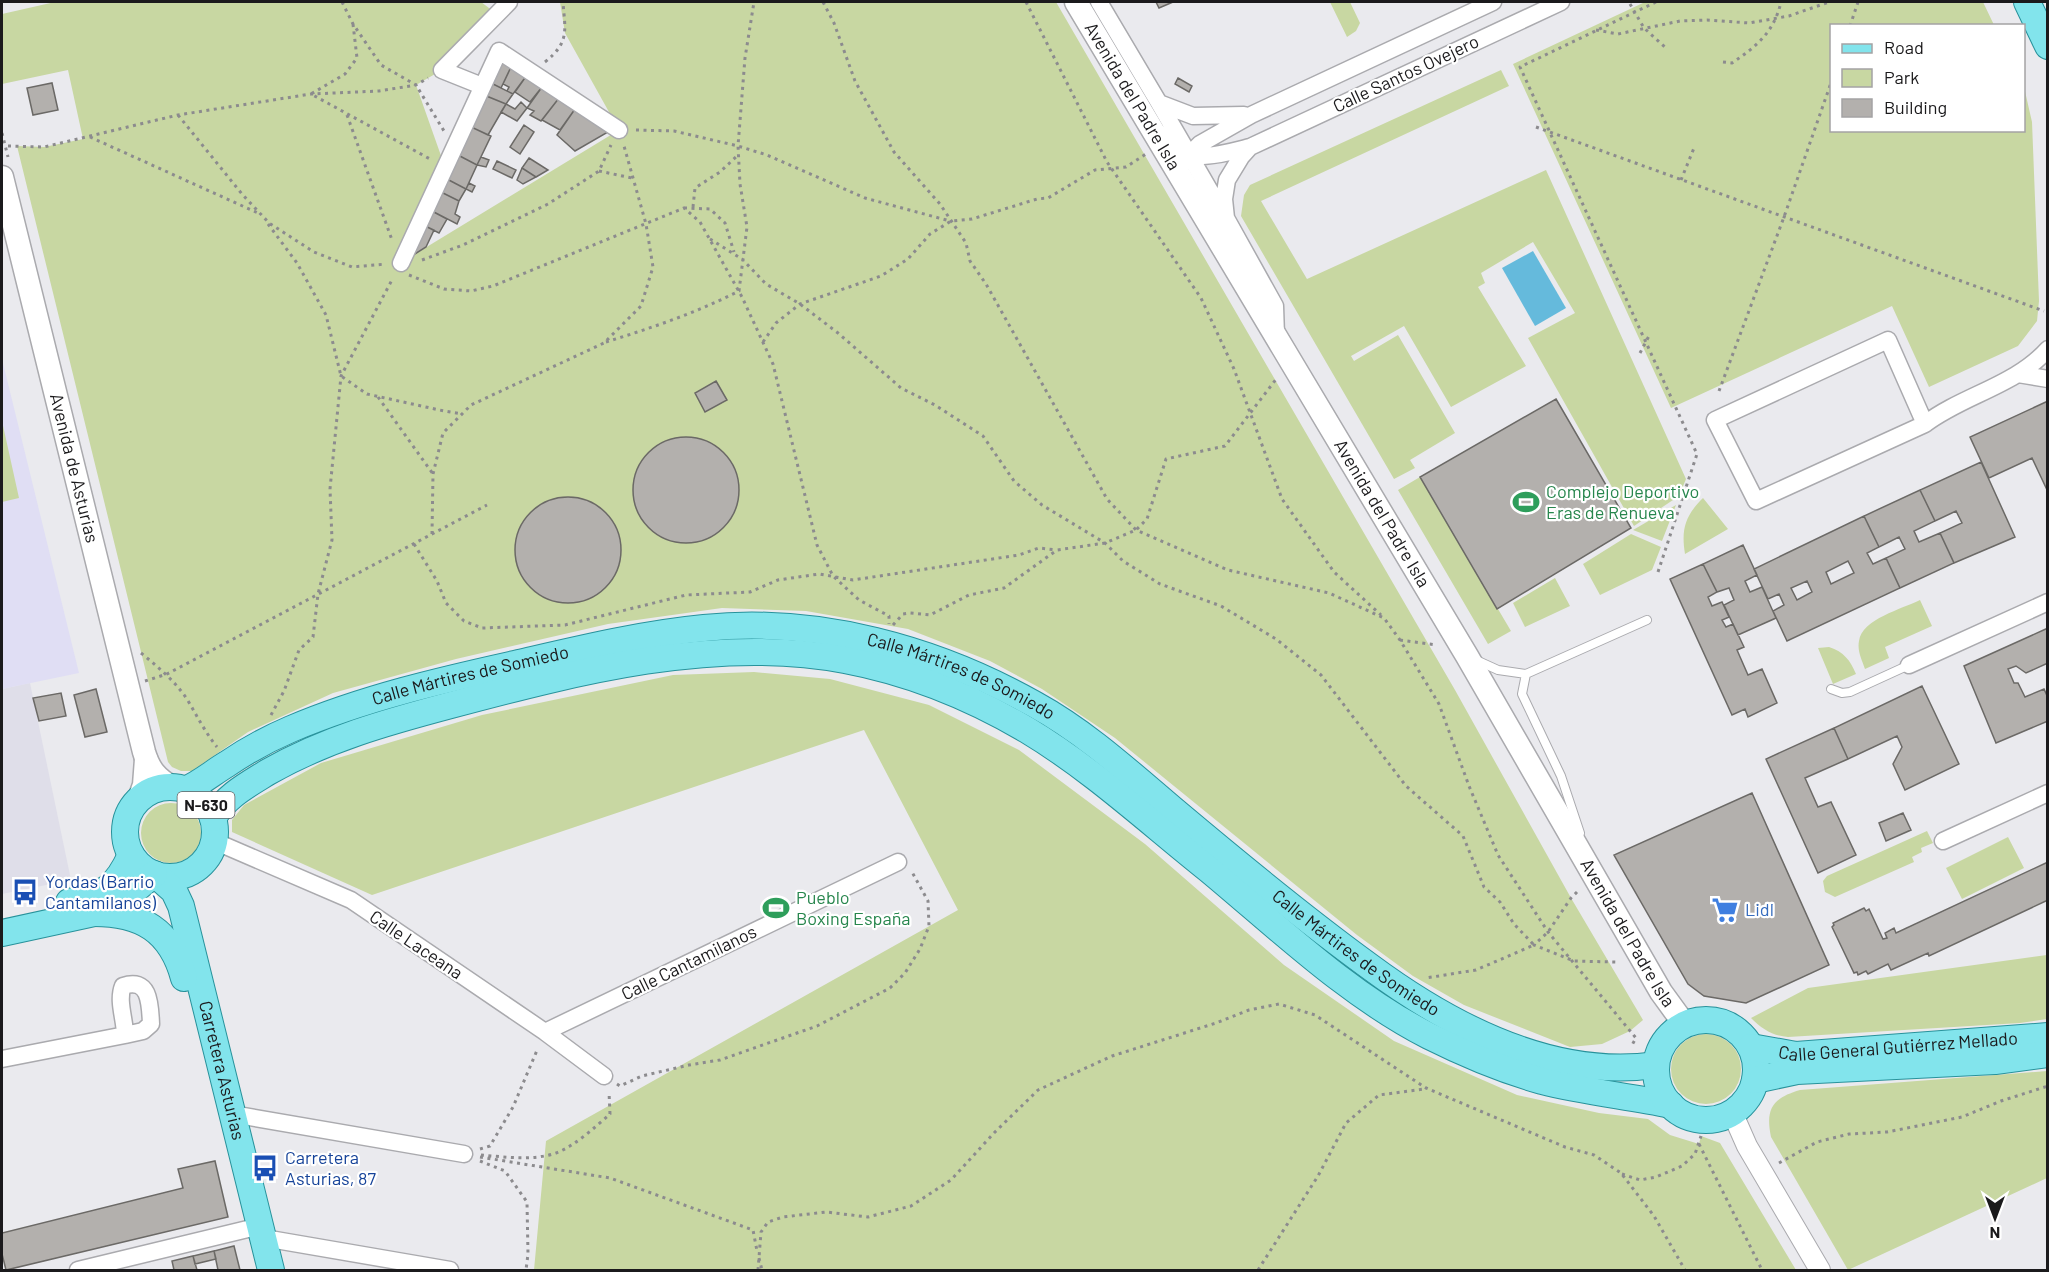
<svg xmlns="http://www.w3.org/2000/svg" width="2049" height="1272" font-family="Barlow,sans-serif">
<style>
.built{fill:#dfdee9}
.education{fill:#e0def4}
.green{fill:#c8d7a2}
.water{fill:#65badc}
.building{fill:#b3b0ad;stroke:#6b6966;stroke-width:1.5;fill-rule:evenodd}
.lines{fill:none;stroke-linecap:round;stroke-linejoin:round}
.service-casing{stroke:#aaaaae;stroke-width:10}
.minor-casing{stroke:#aaaaae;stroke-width:19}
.tertiary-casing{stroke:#aaaaae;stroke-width:22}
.secondary-casing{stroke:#aaaaae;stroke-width:25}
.primary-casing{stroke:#28929b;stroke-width:28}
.path{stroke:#8c8b8e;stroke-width:3;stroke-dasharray:3 4.5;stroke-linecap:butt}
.service{stroke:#fff;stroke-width:8}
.minor{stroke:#fff;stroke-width:16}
.tertiary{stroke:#fff;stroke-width:20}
.secondary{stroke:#fff;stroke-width:22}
.primary{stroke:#82e4ec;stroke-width:26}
.labels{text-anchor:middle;stroke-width:4.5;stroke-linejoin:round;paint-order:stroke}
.shield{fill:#fff;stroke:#5f5f60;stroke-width:1.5}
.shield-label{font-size:16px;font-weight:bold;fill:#1b1a1c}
.street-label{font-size:18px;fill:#1b1a1c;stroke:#fff}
.leisure-label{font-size:18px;fill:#27864d;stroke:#fff;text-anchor:start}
.transit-label{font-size:18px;fill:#164399;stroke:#fff;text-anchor:start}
.shop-label{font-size:18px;fill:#366cbe;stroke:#fff;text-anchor:start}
</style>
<rect width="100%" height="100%" fill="#eaeaee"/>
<path class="built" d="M30 683 71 880 2 894V689Z"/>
<path class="education" d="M2 359 79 673 2 689Z"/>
<path class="green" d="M55 2H481L497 14 442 70 416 85 445 167 402 262 619 130 565 33 560 2H1056L1455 690 1571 898 1643 1020 1630 1031 1602 1044 1570 1047 1464 1005 1413 976 1357 935 1115 738 1042 689 990 661 908 629 806 611 722 608 608 624 456 659 333 693 248 732 192 771H181L172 767 168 762 17 146 44 147 83 139 68 70 2 84V14Z
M1330 2H1350L1360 23 1356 31 1347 37Z
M1645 2H1983L1994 25 1832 26V130H2024V87L2032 122 2039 301 2037 321 2018 346 1929 387 1892 306 1671 408 1513 64Z
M1501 70 1509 86 1261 201 1307 279 1546 170 1686 479 1679 496 1634 526 1528 338 1575 313 1533 242 1481 273 1485 283 1478 287 1526 366 1451 407 1404 326 1351 356 1354 361 1398 335 1455 433 1410 460 1415 468 1394 479 1241 216 1244 195 1250 185Z
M2 421 19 498 2 502Z
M1420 477 1511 631 1488 644 1398 490Z
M1703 498 1728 529 1685 554C1681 529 1685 516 1703 498Z
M1676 505 1662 541 1633 530Z
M1631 534 1661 547 1652 570 1600 595 1583 564Z
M1555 578 1570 606 1525 627 1513 603Z
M1920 600 1932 626 1885 647 1889 658 1865 669C1862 660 1857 651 1859 641 1862 619 1902 609 1920 600Z
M1829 647C1844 652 1850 660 1856 674L1833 684 1818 648Z
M754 672 830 679 929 705 1019 750 1145 844 1284 965 1394 1041 1517 1095 1599 1113 1648 1119 1670 1135 1699 1144 1701 1136 1720 1143 1796 1270H534L546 1141 958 910 864 730 372 895 232 832V820L244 805 321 763 482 715 673 675Z
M141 833a30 30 0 1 1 60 0a30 30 0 1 1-60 0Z
M1927 831 1933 843 1921 848 1922 852 1912 857 1914 862 1835 897 1825 892 1823 881 1827 876Z
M2008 837 2024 868 1962 899 1946 868Z
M2047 955V1019L2020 1023 1788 1037C1773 1036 1762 1029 1751 1018L1808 988Z
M1671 1069a35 35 0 1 1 70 0a35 35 0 1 1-70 0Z
M2047 1071V1178L1848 1270 1771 1137C1765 1108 1773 1098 1800 1090Z"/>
<path class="water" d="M1533 251 1566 308 1535 326 1502 268Z"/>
<path class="building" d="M1156 2H1173L1159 8Z
M499 60 511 67 501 88 489 82Z
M511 67 527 75 513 94 507 91 509 87 503 84Z
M527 75 542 87 530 102 515 92Z
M1178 78 1192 86 1189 92 1175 84Z
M489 82 513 94 506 104 484 95Z
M52 83 58 110 33 115 27 88Z
M542 87 559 98 541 121 530 115 534 111 527 108Z
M484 95 506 104 488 135 469 126Z
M559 98 575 109 560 130 542 120Z
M521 102 527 108 517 121 501 112 506 104 515 109Z
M575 109 608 132 575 151 557 135Z
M524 125 534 132 520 154 510 147Z
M469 126 491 136 477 165 456 154Z
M456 154 477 165 466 189 445 178Z
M481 157 489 160 486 167 477 165Z
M529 158 548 170 536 177 522 168Z
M497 161 516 170 512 178 493 169Z
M522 168 536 177 523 184 517 180Z
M445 178 466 189 459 201 439 191Z
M469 183 475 186 472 192 466 189Z
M439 191 459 201 455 214 460 217 457 224 430 210Z
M430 210 447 219 439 233 423 225Z
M423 225 434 230 426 247 407 259Z
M716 381 727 400 705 412 695 393Z
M1556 399 1631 528 1497 609 1420 477Z
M2048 401V492L2032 458 1989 478 1970 437Z
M633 490a53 53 0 1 1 106 0a53 53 0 1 1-106 0Z
M1981 462 2015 537 1954 563 1940 533 1962 523 1956 511 1935 521 1920 490Z
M1920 490 1935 521 1914 531 1919 542 1940 533 1954 563 1900 588 1886 558 1905 549 1899 537 1879 547 1864 516Z
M515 550a53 53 0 1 1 106 0a53 53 0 1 1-106 0Z
M1864 516 1879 547 1867 553 1873 564 1886 558 1900 588 1787 641 1773 611 1784 605 1779 594 1768 599 1754 569ZM1848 561 1854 573 1831 584 1826 572ZM1807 581 1812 592 1797 600 1791 588Z
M1743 545 1757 575 1745 581 1750 592 1762 587 1776 618 1738 635 1724 605 1734 600 1729 588 1717 592 1703 564Z
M1703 564 1717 592 1708 597 1712 606 1722 602 1729 617 1722 620 1726 627 1733 624 1744 647 1737 650 1748 675 1762 669 1777 703 1748 717 1745 709 1732 715 1670 579Z
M2048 628V663L2026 673 2016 666 2008 669 2014 683H2018L2025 697 2044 689 2048 698V721L1996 743 1964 666Z
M1922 686 1959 764 1905 790 1893 764 1902 747 1897 736 1848 759 1834 728Z
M96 689 107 732 85 737 74 695Z
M61 693 66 716 39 721 33 698Z
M1834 728 1848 759 1805 778 1818 807 1831 802 1856 855 1818 873 1766 759Z
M1752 793 1829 965 1746 1003 1704 996 1688 984 1614 855Z
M1903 813 1911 830 1886 841 1879 823Z
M2048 862V900L1929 956 1928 953 1891 970 1888 964 1868 974 1866 971 1858 975 1857 972 1854 973 1832 927 1834 925 1833 923 1864 908 1866 911 1869 909 1883 939 1887 938 1885 933 1894 928 1896 933Z
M215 1161 228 1217 6 1270 2 1254V1233L183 1188 178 1169Z
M234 1246 240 1270H218L214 1251Z
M214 1251 216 1259 195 1264 193 1256Z
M193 1256 197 1270H174L172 1261Z"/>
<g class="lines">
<g class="service-casing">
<path id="service" d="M1476 660 1498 670 1526 674 1647 620
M1526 674 1522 694 1561 776 1580 833
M1831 689 1842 693 1850 692 1909 665"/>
</g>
<g class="minor-casing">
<path id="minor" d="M1099 2 1159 103 1193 116 1244 115
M482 86 442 70 509 2
M1159 103 1224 215
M1166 134C1168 138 1170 143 1173 146 1188 165 1230 152 1250 147L1561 2
M1250 147 1241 157 1227 180 1224 199 1226 218 1275 306 1276 336
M1188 161 1189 155 1200 144 1251 115 1493 2
M401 263 499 51 619 130
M2018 374 2048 379
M1925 424 1888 340 1715 420 1756 501 1925 424C1963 395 2015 386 2048 349
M1909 665 2048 602
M214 841 351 900 545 1032 604 1076
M1943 841 2048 793
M545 1032 898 862
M2 1059 125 1035 143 1031 151 1024C150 1004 150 977 123 986 117 1001 125 1019 125 1035
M232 1114 464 1154
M264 1238 450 1270
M78 1270 260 1226"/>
</g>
<g class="tertiary-casing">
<path id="tertiary" d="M1732 1112 1747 1146 1820 1270"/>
</g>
<g class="secondary-casing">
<g id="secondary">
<path id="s1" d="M1076 2 1467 656 1661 992 1685 1025"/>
<path id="s2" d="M2 177 144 752C149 769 156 778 172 787"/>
<path d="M139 799 144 785 146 759"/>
</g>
</g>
<g class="primary-casing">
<g id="primary">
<path d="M2027 2 2048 46"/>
<circle cx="170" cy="832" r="45"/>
<path id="s3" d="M185 790C201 783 212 773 227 764 246 751 270 738 291 729 364 698 442 680 519 663 580 649 642 634 704 628 818 616 936 649 1034 704 1087 733 1132 775 1177 813 1240 866 1303 918 1369 966 1450 1026 1553 1080 1656 1065"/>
<path d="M213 818C226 796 247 785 268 772 326 739 387 722 451 705 575 672 716 635 845 660 909 672 971 697 1027 730 1092 769 1149 822 1208 869 1278 927 1347 994 1429 1036 1465 1054 1503 1070 1542 1081 1585 1092 1628 1096 1671 1105"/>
<path id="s4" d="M156 875 174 891 181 906 271 1270"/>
<path d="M69 902C104 895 116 888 131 855"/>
<path d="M94 913C141 913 171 930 184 978"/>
<path d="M2 933 94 913 114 907 154 874"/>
<circle cx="1706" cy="1070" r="50"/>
<path id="s5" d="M1751 1047 1796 1055 2048 1036"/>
<path d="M1755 1080 1797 1071 1995 1061 2048 1054"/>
</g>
</g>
<path class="path" d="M342 2 353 24 381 65 416 85 444 131
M823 2 834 23 855 81 894 152 940 204 966 243 970 261 986 284 1107 499 1136 530 1228 570 1329 593 1384 618 1400 640 1439 704 1469 786 1498 855 1548 932 1636 1038 1632 1045
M1026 2 1107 162 1201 298 1234 369 1282 499 1334 572 1381 615
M1656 2 1520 67 1697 454 1658 572
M1630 4 1644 28 1667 49
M353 24 357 58 345 74 311 94 430 159
M1850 26 1858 2
M1596 30 1618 34 1680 21 1707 20 1749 23 1789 16 1829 2
M545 62C570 42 565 30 563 2
M1723 62 1732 63C1757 46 1774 32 1781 2
M178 115 242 194 269 223 314 252 352 267 386 264
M347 115 392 240
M1536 127 2044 311
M636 130 674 131 738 146 767 155 865 198 950 221
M2 133 8 157
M90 137 258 213
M8 146 44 147 178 115 311 94 379 91 416 85 428 78
M599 171 632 178
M1681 180 1694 148
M693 207 695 188 720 172 738 155
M684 208 710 209 725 223 734 252
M268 224 297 263 326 315 341 376 367 394 444 411 462 414
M710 239 742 259 766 284 800 304 838 333 901 388 935 405 983 436 1014 481 1042 505 1105 543 1123 561 1160 584 1221 606 1276 639 1321 675 1406 786 1463 836 1484 887 1500 902 1514 924 1534 945 1476 970 1426 978
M422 260 463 245 548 204 599 171 611 145
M409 275 444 289 471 291 493 286 684 208 700 222 742 297 773 364 817 545 833 576 859 600 889 616V624
M606 342C651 328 696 313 739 291L747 227 740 184 738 146 745 58 754 2
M763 342 776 323 800 304 881 276 908 259 930 234 951 221 972 219 1037 199 1048 198 1095 170 1126 167 1146 154
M1640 353 1650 334
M1719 391 1784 217 1832 80
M378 397 433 474
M432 534 433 474 443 433 471 405 604 343 641 306 653 267 646 224 624 146
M414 544 437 581 446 603 464 621 482 628 565 625 686 595 750 592 778 580 819 574 853 580 1019 555 1039 548 1057 550
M893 625 903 614 910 613 930 615 969 595 1004 588 1057 550 1105 543 1136 530 1147 519 1166 459 1225 446 1277 378
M1400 640 1437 645
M141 653C158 667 174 680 187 699 197 716 205 732 217 747
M145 681 167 674 487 505
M271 715 284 691 299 650 313 637 318 594 332 540 330 489 341 376 393 278
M1577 892 1571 898 1548 932 1534 945 1574 961 1616 962
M617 1084 620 1086 642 1076 689 1065 720 1060 817 1026 890 988 905 973 920 949 929 926 928 901 912 872
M1699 1144 1762 1270
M480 1149 490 1146 513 1107 538 1048
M481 1155C505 1157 533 1161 556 1153 575 1146 595 1127 610 1114L609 1092
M480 1157 610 1178 753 1230 757 1251
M480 1161 505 1171 527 1202 528 1254 526 1270
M1779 1163 1817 1142 1849 1134 1887 1132 1962 1117 2001 1101 2048 1086
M1622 1174 1640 1180 1656 1177 1682 1166 1695 1154 1701 1136
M759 1258 762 1270
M758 1270 761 1232 768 1222 783 1217 826 1212 868 1217 911 1206 951 1180 994 1133 1038 1090 1112 1056 1216 1023 1249 1010 1279 1004 1315 1015 1426 1088 1565 1147 1594 1155 1621 1173 1654 1216 1685 1270
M1258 1270 1318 1176 1346 1123 1379 1095 1424 1089"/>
<use href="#service" class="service"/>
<use href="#minor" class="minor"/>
<use href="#tertiary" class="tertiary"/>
<use href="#secondary" class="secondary"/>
<use href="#primary" class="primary"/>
</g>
<defs>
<g id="stadium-bare" transform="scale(2.07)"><path d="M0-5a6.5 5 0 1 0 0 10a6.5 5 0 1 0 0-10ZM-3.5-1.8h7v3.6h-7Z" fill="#2e9e5b" stroke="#fff" stroke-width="2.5" paint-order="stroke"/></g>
<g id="bus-bare" transform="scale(2.07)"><path d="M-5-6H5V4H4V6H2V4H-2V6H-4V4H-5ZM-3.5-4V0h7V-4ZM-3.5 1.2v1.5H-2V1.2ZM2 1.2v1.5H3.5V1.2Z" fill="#1a4fb4" stroke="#fff" stroke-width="2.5" paint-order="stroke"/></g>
<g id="supermarket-bare" transform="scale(2.07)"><path d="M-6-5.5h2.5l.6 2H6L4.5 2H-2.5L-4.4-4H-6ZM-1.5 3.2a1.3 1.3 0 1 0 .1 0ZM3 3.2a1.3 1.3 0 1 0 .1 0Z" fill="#3f7fe0" stroke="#fff" stroke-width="2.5" paint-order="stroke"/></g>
</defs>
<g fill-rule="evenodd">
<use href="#stadium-bare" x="1526" y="502"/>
<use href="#bus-bare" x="25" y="892"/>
<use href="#stadium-bare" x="776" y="908"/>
<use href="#supermarket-bare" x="1725" y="910"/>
<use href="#bus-bare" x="265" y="1168"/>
</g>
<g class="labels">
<rect class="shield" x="177.5" y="792" width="57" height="26" rx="4.5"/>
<g class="shield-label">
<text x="206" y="811">N-630</text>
</g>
<g class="street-label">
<text transform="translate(1406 74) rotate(-25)" y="6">Calle Santos Ovejero</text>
<text dy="6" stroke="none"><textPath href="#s1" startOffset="110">Avenida del Padre Isla</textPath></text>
<text dy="6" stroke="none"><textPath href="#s2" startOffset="300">Avenida de Asturias</textPath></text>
<text dy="6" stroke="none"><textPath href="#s1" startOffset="596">Avenida del Padre Isla</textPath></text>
<text dy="6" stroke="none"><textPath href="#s3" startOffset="310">Calle Mártires de Somiedo</textPath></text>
<text dy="6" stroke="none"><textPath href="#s3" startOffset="814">Calle Mártires de Somiedo</textPath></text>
<text dy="6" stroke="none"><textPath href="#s1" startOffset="1082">Avenida del Padre Isla</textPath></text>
<text transform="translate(416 945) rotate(34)" y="6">Calle Laceana</text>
<text dy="6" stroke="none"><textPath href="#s3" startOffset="1300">Calle Mártires de Somiedo</textPath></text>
<text transform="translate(689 963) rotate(-26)" y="6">Calle Cantamilanos</text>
<text dy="6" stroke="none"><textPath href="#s5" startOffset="148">Calle General Gutiérrez Mellado</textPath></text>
<text dy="6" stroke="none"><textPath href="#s4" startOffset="210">Carretera Asturias</textPath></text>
</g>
<g class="leisure-label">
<text x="1546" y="498">Complejo Deportivo<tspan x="1546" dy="21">Eras de Renueva</tspan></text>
<text x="796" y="904">Pueblo<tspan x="796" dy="21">Boxing España</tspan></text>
</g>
<g class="transit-label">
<text x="45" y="888">Yordas (Barrio<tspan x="45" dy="21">Cantamilanos)</tspan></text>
<text x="285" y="1164">Carretera<tspan x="285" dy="21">Asturias, 87</tspan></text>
</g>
<g class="shop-label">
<text x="1745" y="916">Lidl</text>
</g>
</g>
<rect width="2049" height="1272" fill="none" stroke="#1b1a1c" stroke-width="6"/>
<rect x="1830" y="24" width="195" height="108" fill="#ffffff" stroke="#a4a3a4" stroke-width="1.5"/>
<rect x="1842" y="44" width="30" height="9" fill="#82e4ec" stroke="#a4a3a4" stroke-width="1.5"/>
<text x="1884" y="54" font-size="18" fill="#1b1a1c">Road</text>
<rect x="1842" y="69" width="30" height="18" fill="#c8d7a2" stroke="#a4a3a4" stroke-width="1.5"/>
<text x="1884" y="84" font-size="18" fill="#1b1a1c">Park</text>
<rect x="1842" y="99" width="30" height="18" fill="#b3b0ad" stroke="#a4a3a4" stroke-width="1.5"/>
<text x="1884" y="114" font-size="18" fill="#1b1a1c">Building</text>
<g transform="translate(1995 1218) rotate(180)" stroke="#ffffff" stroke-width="4.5" paint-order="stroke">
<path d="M0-4.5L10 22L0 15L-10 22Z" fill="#1b1a1c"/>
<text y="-9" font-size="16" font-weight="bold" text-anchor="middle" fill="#1b1a1c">N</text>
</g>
</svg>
